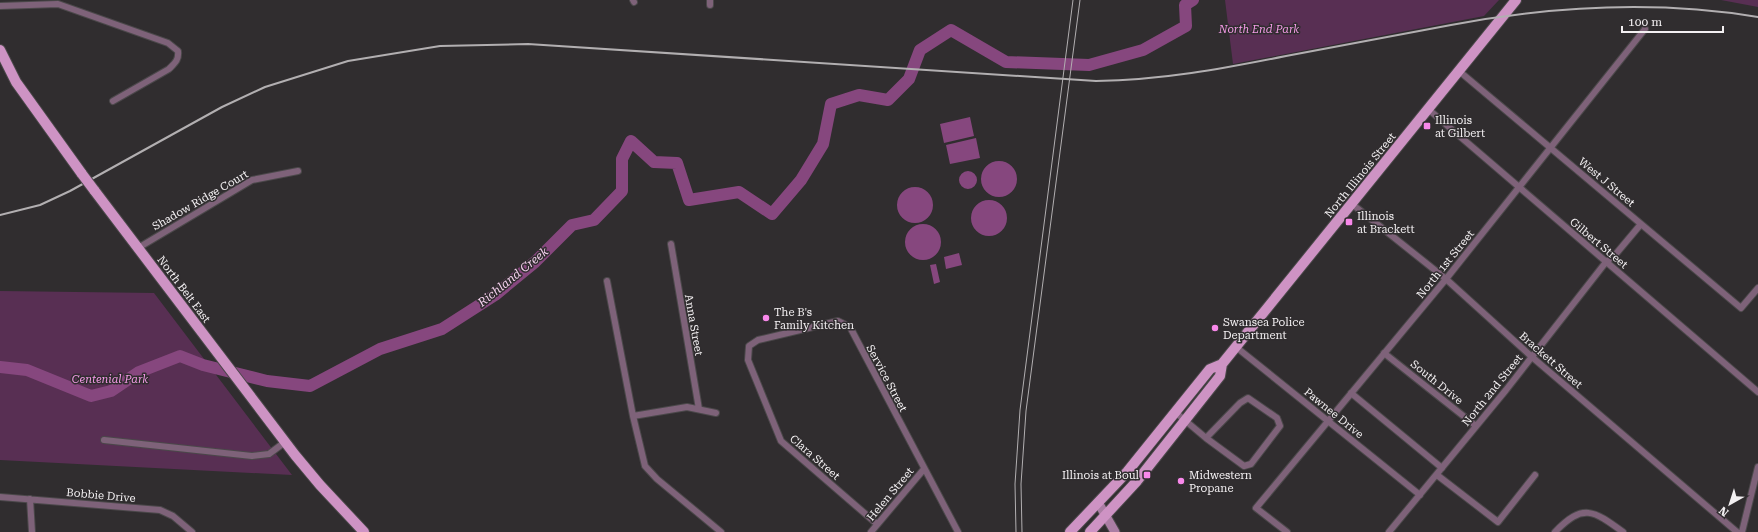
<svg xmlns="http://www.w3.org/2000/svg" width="1758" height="532" font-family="'Roboto Serif',serif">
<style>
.green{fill:#582f53}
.water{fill:#86477e}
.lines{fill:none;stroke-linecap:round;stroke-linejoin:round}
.river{stroke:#86477e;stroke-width:12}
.street-casing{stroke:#4b484a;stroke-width:8}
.secondary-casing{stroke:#4b484a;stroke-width:11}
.primary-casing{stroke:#4b484a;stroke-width:12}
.street{stroke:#7e6279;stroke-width:6}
.secondary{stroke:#ab7ea4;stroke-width:9}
.primary{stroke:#ce93c4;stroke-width:10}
.tram{stroke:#b2afb1;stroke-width:1}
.rail{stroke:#b2afb1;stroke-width:2}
.primary-bridge-casing{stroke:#4b484a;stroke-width:12;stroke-linecap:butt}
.primary-bridge{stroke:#ce93c4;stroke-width:10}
.poi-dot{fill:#f888ea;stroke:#302d2f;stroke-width:1.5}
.labels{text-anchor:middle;stroke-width:3;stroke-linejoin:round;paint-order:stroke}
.park-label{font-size:11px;font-style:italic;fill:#f49be7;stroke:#302d2f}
.poi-label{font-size:11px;fill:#f3f0f2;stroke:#302d2f;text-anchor:start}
.street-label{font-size:11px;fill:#f3f0f2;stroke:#302d2f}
.water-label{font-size:12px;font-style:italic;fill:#f5d0ee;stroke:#302d2f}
</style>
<rect width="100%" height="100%" fill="#302d2f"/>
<path class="green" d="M1225 0H1499L1484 16 1233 64Z
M1721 0H1758V7Z
M0 291 154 293 292 475 0 460Z"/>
<path class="water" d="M970 117 974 136 944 143 940 124Z
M976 138 980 158 950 164 946 145Z
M981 179a18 18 0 1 1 36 0a18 18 0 1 1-36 0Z
M959 180a9 9 0 1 1 18 0a9 9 0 1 1-18 0Z
M897 205a18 18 0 1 1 36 0a18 18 0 1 1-36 0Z
M971 218a18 18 0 1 1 36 0a18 18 0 1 1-36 0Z
M905 242a18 18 0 1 1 36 0a18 18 0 1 1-36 0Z
M959 253 962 265 946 269 944 257Z
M936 264 940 282 934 284 930 265Z"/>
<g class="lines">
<path class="river" d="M0 367 27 370 91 396 111 391 139 372 180 356 203 365 267 381 310 386 380 349 442 329 495 295 535 262 572 225 594 220 622 191V159L631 141 654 162 677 163 689 200 739 192 772 214 801 180 823 144 831 104 859 95 888 100 909 79 920 50 951 30 1006 62 1089 65 1143 50 1186 26 1185 5 1193 0"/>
<g class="street-casing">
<path id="street" d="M633 0 634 2
M710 0V5
M0 6 58 4 168 43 178 51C179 60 175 63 169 69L113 101
M1459 71 1741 308 1758 288
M1428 109 1758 392
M1352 204 1446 279 1532 357 1737 532
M671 244 699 409
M138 248 252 180 298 171
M607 281 633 416 645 466 657 479 721 532
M1236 347 1420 495
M1384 353 1476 426
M1351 393 1442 468
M1248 398 1277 418 1280 426 1251 464 1244 466 1206 438 1240 403Z
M1175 412 1206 438
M633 416 687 407 716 413
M104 440 252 456 269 454 285 442
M1437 475 1498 522 1535 475
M0 497 160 510 173 516 192 532
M30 499 32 532
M877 524 781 441 748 360 749 346 758 340 838 321 850 327 958 532
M871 532 924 469
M1287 532 1256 508 1446 279 1645 29
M1389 532 1506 390 1606 262 1615 255 1641 224
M1555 532C1583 503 1593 510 1623 532
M1742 532 1758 467"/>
</g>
<g class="secondary-casing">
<path id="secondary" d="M1099 504 1115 532"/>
</g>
<g class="primary-casing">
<path id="primary" d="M0 50 16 82 82 174
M94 190 295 455 320 485 364 532
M1070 532 1127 472 1210 369 1222 364
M1090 532 1137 481 1220 376 1222 364 1516 0"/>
</g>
<use href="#street" class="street"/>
<use href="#secondary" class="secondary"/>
<use href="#primary" class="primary"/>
<path class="tram" d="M1016 532 1015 484 1020 410 1073 0
M1022 532 1021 484 1026 411 1080 0"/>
<path class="rail" d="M0 215 40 205 70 191 222 107 265 87 348 61 440 46 528 44 1096 81C1162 80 1221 69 1286 56 1341 46 1396 35 1451 25 1552 6 1656 0 1758 17"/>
<g class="primary-bridge-casing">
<path id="primary-bridge" d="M82 174 94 190"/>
</g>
<use href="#primary-bridge" class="primary-bridge"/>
</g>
<g class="poi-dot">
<rect x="1423" y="122" width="8" height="8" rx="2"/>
<rect x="1345" y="218" width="8" height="8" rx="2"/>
<circle cx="766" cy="318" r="4"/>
<circle cx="1215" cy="328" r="4"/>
<rect x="1143" y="471" width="8" height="8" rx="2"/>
<circle cx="1181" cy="481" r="4"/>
</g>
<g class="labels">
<g class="park-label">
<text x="1259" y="33">North End Park</text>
<text x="110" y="383">Centenial Park</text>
</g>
<g class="poi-label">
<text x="1435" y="124">Illinois<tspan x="1435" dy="13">at Gilbert</tspan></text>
<text x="1357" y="220">Illinois<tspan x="1357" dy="13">at Brackett</tspan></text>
<text x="774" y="316">The B's<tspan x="774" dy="13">Family Kitchen</tspan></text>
<text x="1223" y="326">Swansea Police<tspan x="1223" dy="13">Department</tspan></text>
<text x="1139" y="479" text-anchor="end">Illinois at Boul</text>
<text x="1189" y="479">Midwestern<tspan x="1189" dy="13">Propane</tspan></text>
</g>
<g class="street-label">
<text transform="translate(1360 175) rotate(-51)" y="4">North Illinois Street</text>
<text transform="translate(1607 182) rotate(40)" y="4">West J Street</text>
<text transform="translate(200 200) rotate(-30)" y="4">Shadow Ridge Court</text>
<text transform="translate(1599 243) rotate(40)" y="4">Gilbert Street</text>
<text transform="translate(1445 264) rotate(-51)" y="4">North 1st Street</text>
<text transform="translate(184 289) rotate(53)" y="4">North Belt East</text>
<text transform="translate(694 325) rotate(80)" y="4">Anna Street</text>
<text transform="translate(1551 360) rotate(41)" y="4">Brackett Street</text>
<text transform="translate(887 378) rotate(62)" y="4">Service Street</text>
<text transform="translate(1437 382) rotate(39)" y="4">South Drive</text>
<text transform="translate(1492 390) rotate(-51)" y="4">North 2nd Street</text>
<text transform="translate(1334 413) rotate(39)" y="4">Pawnee Drive</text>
<text transform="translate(815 457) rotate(41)" y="4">Clara Street</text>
<text transform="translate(890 494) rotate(-50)" y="4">Helen Street</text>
<text transform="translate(101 495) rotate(5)" y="4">Bobbie Drive</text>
</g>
<g class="water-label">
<text transform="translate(513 277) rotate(-39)" y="4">Richland Creek</text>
</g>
</g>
<g transform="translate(1730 504) rotate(219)" stroke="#302d2f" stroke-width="3" paint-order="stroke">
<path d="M0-3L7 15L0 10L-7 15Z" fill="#f3f0f2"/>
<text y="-6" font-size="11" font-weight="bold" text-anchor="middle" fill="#f3f0f2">N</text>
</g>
<path d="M1622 26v6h101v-6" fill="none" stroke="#f3f0f2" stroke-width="2"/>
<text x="1628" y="26" font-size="12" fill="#f3f0f2" stroke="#302d2f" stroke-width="3" paint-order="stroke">100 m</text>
</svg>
